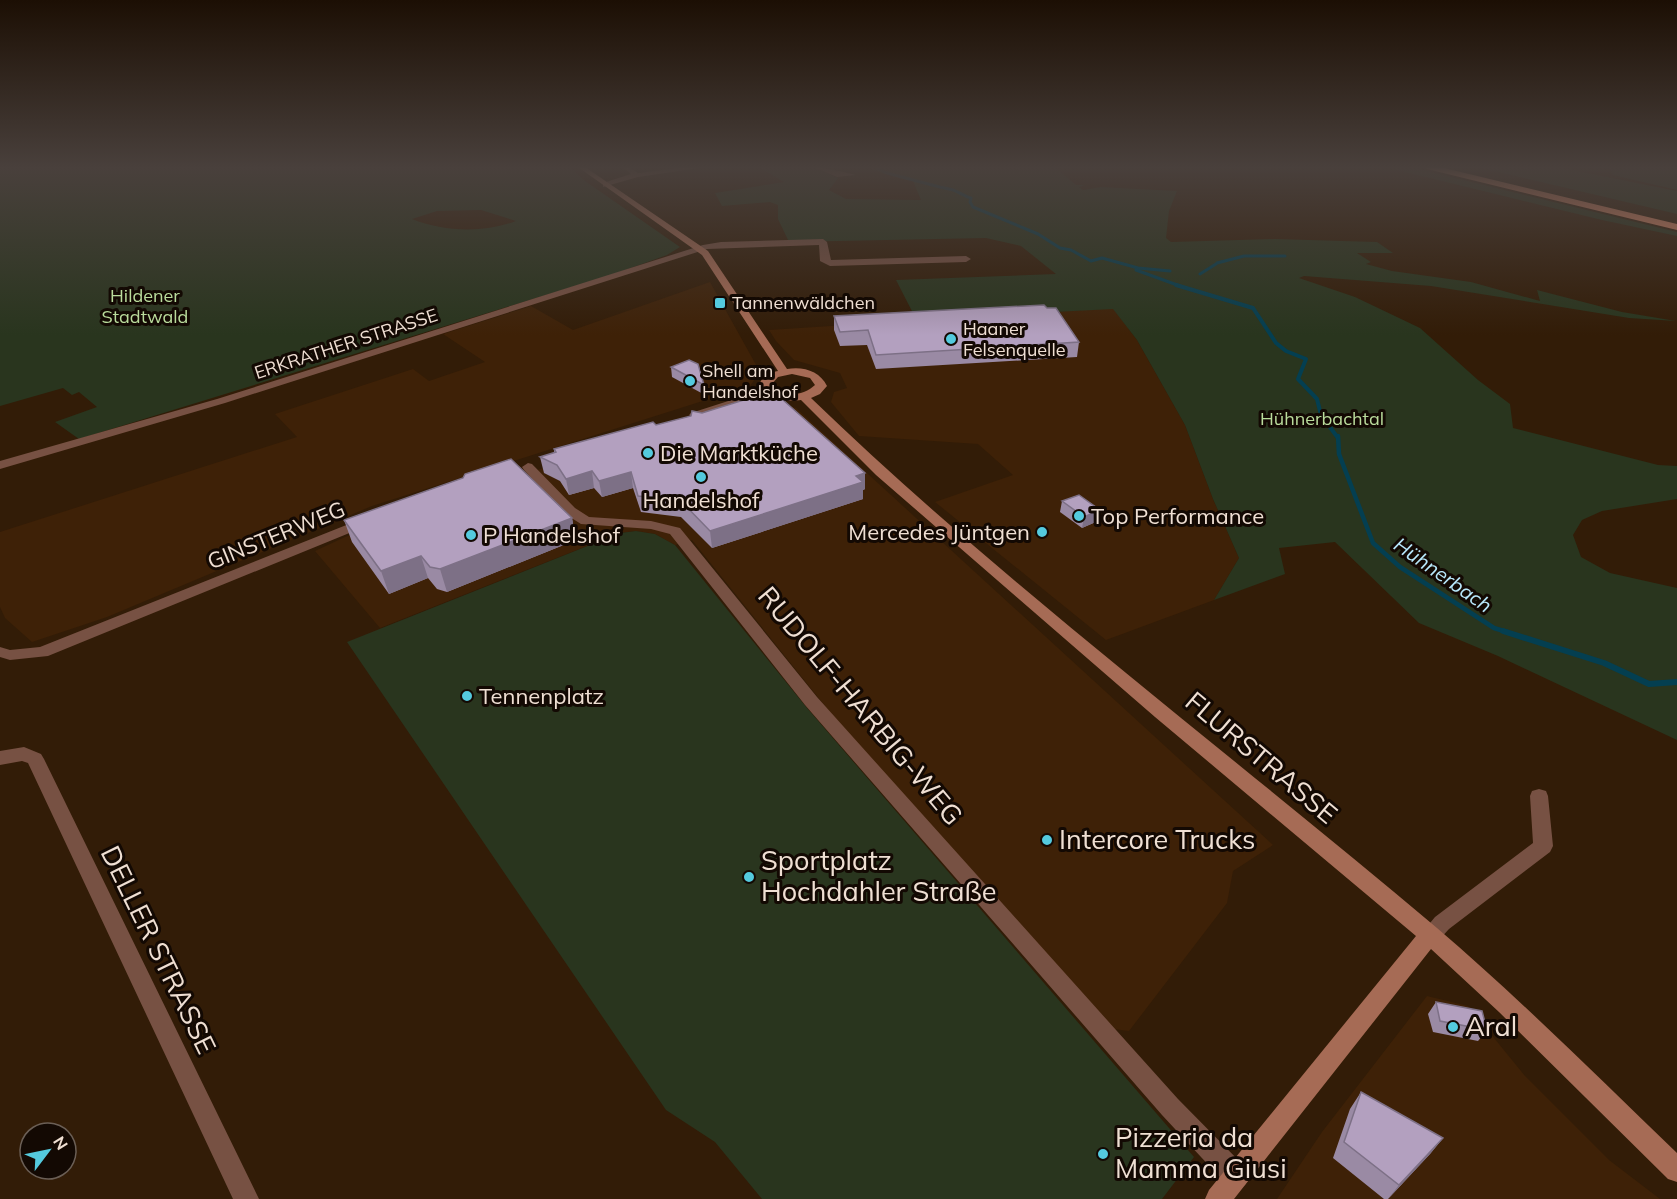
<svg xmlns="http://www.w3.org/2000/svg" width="1677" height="1199" font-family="Mulish,sans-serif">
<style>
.built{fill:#3e2107}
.green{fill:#29351e;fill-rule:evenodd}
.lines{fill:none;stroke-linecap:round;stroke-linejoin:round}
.stream-far3{stroke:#043f51;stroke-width:3}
.stream-far2{stroke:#043f51;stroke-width:4}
.stream-far1{stroke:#043f51;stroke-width:4.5}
.stream{stroke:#043f51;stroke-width:6}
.street{fill:#775143;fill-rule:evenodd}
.secondary{fill:#a66b55;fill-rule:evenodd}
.highway{fill:#ed906e;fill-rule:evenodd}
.wall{fill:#9a8aa4}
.shaded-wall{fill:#7d7086}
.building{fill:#b3a0bf;stroke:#7d7086;stroke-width:1.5}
.poi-dot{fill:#54cade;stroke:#130903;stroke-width:2}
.labels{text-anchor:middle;stroke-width:6;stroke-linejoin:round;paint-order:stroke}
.far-park-label{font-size:18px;fill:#badc9c;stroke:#130903}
.far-poi-label{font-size:18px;fill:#efdfd3;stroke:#130903;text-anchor:start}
.far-street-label{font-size:18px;fill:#efdfd3;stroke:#130903}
.far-water-label{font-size:20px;font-style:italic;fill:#b8e8fb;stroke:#130903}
.poi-label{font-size:22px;fill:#efdfd3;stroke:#130903;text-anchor:start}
.street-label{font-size:22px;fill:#efdfd3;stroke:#130903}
.near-street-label{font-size:27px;fill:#efdfd3;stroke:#130903}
.near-poi-label{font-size:27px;fill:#efdfd3;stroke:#130903;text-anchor:start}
</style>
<rect width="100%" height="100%" fill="#321c07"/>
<path class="built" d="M710 282 760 372 750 386 372 506 107 617 32 642 5 618 0 607V532L297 437 275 414 413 369 429 381 485 362 443 334 531 306 573 330Z
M1113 308 1137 340 1185 425 1213 499 1239 558 1214 600 1106 640 935 502 1013 475 978 444 859 436 831 402 834 392 847 388 840 373 794 360 776 341 769 330Z
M785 404 796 408 1273 845 1233 871 1227 903 1129 1031 1113 1029 833 716 692 540 675 545 655 534 636 531 620 533 380 628 315 551 345 537 546 467Z
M1427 996 1468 1006 1525 1076 1609 1160 1660 1199H1277L1322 1132Z"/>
<path class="green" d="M0 167H570L585 181 680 247 667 255 614 274 79 439 55 422 97 407 79 392 72 395 63 388 0 406ZM481 210 516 221C485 233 444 232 412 219L437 211Z
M759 167H814L838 178 829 190 846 199 921 200 913 181 870 169 868 167H1055L1076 185H1085L1079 187 1083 190 1101 187 1177 191 1169 211 1166 238 1171 242 1275 239 1377 242 1393 253H1357L1371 262 1366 264 1392 271 1471 282 1540 301 1537 290 1622 312 1676 321 1629 318 1431 286 1304 276 1299 278 1355 297 1420 328 1478 380 1510 404 1513 428 1658 465 1677 466V499L1602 511 1582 520 1573 535 1581 557 1610 573 1677 588V740L1498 656 1419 623 1335 542 1279 548 1285 574 1214 600 1239 558 1213 499 1185 425 1137 340 1113 309 916 319 896 280 1056 274 1021 246 986 238 789 242 778 219V205L770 202 722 206 715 193 784 182Z
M1385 167H1410L1677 232V236L1602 220Z
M1477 167H1557L1677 191V214Z
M1609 167H1677V190L1613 175Z
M636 531 655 534 675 545 807 708 1194 1157 1162 1199H762L715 1142 666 1110 347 642 620 533Z"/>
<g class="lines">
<path class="stream-far3" d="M880 167 877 168 884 172C906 178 927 184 949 189 957 190 963 196 971 198L970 202 973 207 1038 234 1060 248 1071 250 1091 261 1102 258 1138 268 1136 270 1180 286
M1217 263 1244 256H1285
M1138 268 1170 271
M1200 274 1216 264"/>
<path class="stream-far2" d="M1176 285 1253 308 1276 343 1286 351 1306 359 1298 379 1317 399 1321 415 1338 438"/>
<path class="stream-far1" d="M1338 436 1339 454 1373 543 1400 567 1494 628 1507 632"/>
<path class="stream" d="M1503 631 1604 663 1649 684 1677 682"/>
<path class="street" d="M622 167H629L638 173 687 167H706L638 177 603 187V183L631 174Z
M814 167C819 167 851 173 855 175L837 177Z
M823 239 827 242 831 260 966 256 971 259 966 262 830 266 820 261 819 245 707 249 225 403 0 469V461L217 399 703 245 721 242Z
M769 388 773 389V393L699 417 695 419 689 415 691 413Z
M528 463 532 464 575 508 589 517 651 521 680 528 817 697 1178 1099 1245 1167 1249 1176 1245 1185 1236 1189 1227 1185 1162 1115 805 705 670 534 651 529 581 524 565 514 524 470 522 467Z
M364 518 371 522 369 525 48 656 10 660 0 657V647L10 650 40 647Z
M24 747 41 754 44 759 259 1199H233L28 763 22 761 0 765V751Z
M1539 789 1546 791 1548 796 1553 846 1550 852 1449 929C1441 938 1435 946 1423 941L1420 935 1435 917 1533 843 1530 796 1532 791Z"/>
<path class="secondary" d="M578 167H585L708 251 787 369C803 366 820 371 827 386L820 394 811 398C1008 588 1228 751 1437 928 1520 999 1598 1077 1677 1153V1182L1668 1179 1499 1012 1431 949 1234 1199H1205L1209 1190 1416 936 1155 717 876 475 801 400C785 402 770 399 759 386 761 377 769 373 778 371L702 255ZM792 374 810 378 815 385C802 397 784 397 771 385L778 377Z"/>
<path class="highway" d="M1426 167H1440L1677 224V230L1427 169Z"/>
</g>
<path class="wall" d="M1047 308 1079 342 1077 357 876 369 867 345 840 346 834 330V316Z
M671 367 704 385 705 395 672 377Z
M656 425 865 489 863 490V499L712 548 681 517 641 512 633 488 602 497 594 488 569 495 560 481 544 473 540 457 554 453V449Z
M1062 501 1098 521 1082 528 1060 512Z
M572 518 576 540 447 592 437 589 428 578 389 594 352 542 344 520Z
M1436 1002 1487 1030 1478 1041 1433 1032 1428 1014Z
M1361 1092 1443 1138 1430 1154 1388 1199H1384L1333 1158 1350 1109Z"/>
<path class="shaded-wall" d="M592 471 594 488 569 495 566 479Z
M631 472 633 488 602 497 599 481Z
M865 473V489L863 490V499L712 548 710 531Z
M1100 510 1098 521 1082 528 1084 517Z
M572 518 576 540 447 592 440 569Z
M421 556 428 578 389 594 381 571Z
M1443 1138 1430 1154 1388 1199 1399 1185Z"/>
<path class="building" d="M1044 305 1047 308H1056L1079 342 876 355 868 330 840 332 834 316Z
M689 360 698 364 704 385 671 367Z
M773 391 865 473 856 476 863 482 710 531 680 500 638 496 631 472 599 481 592 471 566 479 557 465 540 457 556 452 554 449 653 422 656 425 691 416 692 411 702 413Z
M511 459 572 518 440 569 430 567 421 556 381 571 344 520 463 478 465 474Z
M1079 495 1100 510 1084 517 1062 501Z
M1436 1002 1482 1011 1487 1030 1440 1021Z
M1361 1092 1443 1138 1399 1185 1344 1142Z"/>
<linearGradient id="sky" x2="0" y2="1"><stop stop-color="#1c0f04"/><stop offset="0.5" stop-color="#49403c"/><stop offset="1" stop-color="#49403c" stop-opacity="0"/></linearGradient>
<rect width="1677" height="335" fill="url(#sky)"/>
<g class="poi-dot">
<rect x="714" y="297" width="12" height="12" rx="3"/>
<circle cx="951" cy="339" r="6"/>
<circle cx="690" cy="381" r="6"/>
<circle cx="648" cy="453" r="6"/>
<circle cx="701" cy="477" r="6"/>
<circle cx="1079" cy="516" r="6"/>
<circle cx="1042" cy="532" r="6"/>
<circle cx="471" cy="535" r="6"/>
<circle cx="467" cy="696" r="6"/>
<circle cx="1047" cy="840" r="6"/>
<circle cx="749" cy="877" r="6"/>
<circle cx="1453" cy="1027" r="6"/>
<circle cx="1103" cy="1154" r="6"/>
</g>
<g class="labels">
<g class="far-park-label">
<text x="145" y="302">Hildener<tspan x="145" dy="21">Stadtwald</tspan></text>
<text x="1322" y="425">Hühnerbachtal</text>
</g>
<g class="far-poi-label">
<text x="732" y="309">Tannenwäldchen</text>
<text x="963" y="335">Haaner<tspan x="963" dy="21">Felsenquelle</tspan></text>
<text x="702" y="377">Shell am<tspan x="702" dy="21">Handelshof</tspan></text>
</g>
<g class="far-street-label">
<text transform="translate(346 344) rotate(-18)" y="6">ERKRATHER STRASSE</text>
</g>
<g class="far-water-label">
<text transform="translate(1443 575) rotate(35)" y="7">Hühnerbach</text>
</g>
<g class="poi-label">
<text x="660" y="461">Die Marktküche</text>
<text x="701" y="508" text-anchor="middle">Handelshof</text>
<text x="1091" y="524">Top Performance</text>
<text x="1030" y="540" text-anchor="end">Mercedes Jüntgen</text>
<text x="483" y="543">P Handelshof</text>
<text x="479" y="704">Tennenplatz</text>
</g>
<g class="street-label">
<text transform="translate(276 535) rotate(-22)" y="8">GINSTERWEG</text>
</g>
<g class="near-street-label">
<text transform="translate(860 706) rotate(50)" y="9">RUDOLF-HARBIG-WEG</text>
<text transform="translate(1261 758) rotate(40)" y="9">FLURSTRASSE</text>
<text transform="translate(158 950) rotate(64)" y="9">DELLER STRASSE</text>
</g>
<g class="near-poi-label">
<text x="1059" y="849">Intercore Trucks</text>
<text x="761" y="870">Sportplatz<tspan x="761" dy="31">Hochdahler Straße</tspan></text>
<text x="1465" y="1036">Aral</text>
<text x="1115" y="1147">Pizzeria da<tspan x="1115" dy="31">Mamma Giusi</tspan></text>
</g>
</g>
<g transform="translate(48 1151) rotate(58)"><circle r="28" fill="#130903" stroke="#6b5f56" stroke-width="1.5"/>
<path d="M0-4.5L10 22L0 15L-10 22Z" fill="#54cade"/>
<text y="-9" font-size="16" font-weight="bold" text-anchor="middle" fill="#efdfd3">N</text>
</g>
</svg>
